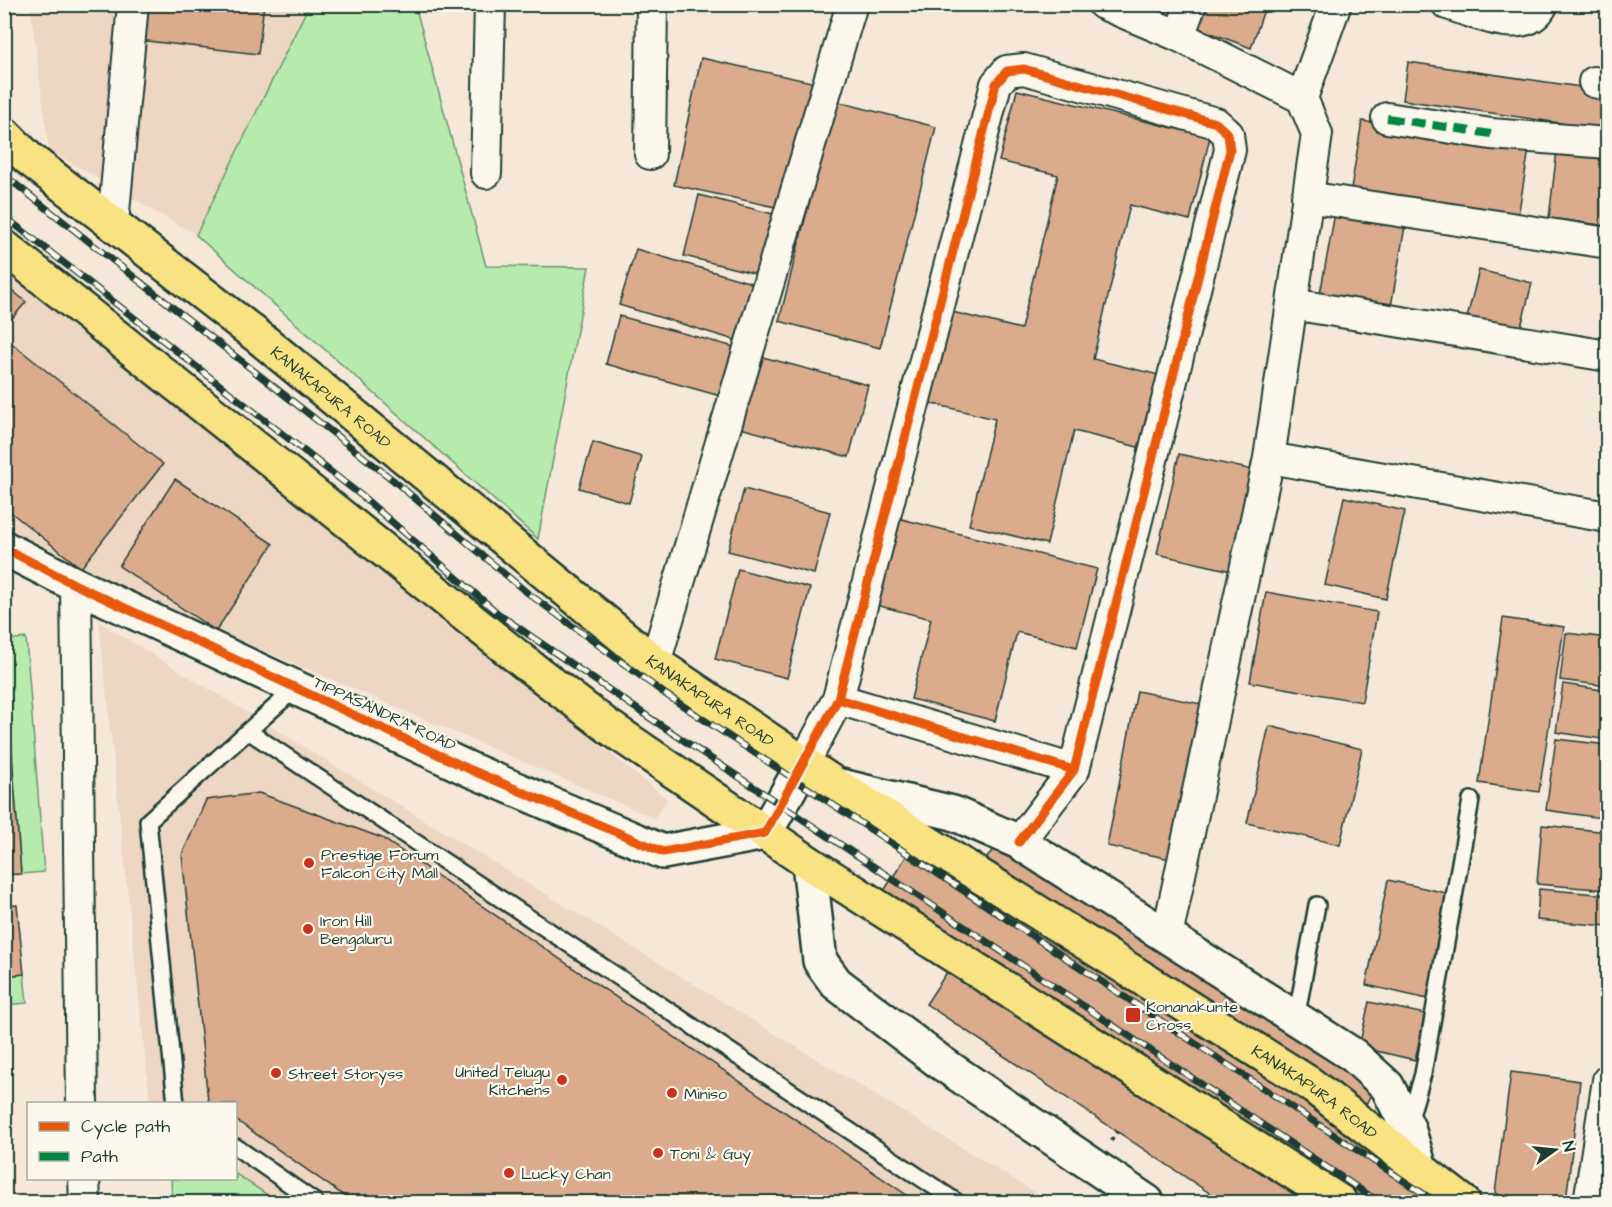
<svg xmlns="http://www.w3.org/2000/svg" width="1612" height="1207" font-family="'Architects Daughter',sans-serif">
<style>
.built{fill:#edd6c2}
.green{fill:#b6ebad;stroke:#6a9470;stroke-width:1.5}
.building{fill:#dbab8d;stroke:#1f3d34;stroke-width:1.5}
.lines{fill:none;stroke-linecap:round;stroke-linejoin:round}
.service-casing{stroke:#1f3d34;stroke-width:20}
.minor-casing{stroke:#1f3d34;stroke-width:34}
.tertiary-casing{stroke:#1f3d34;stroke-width:38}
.trunk-casing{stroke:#1f3d34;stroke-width:38}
.path{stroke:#1f3d34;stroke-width:4;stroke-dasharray:4.5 4.5;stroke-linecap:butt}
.service{stroke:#fbf7ec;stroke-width:15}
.minor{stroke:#fbf7ec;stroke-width:30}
.tertiary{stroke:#fbf7ec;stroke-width:33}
.trunk{stroke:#f8e281;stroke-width:33}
.rail-casing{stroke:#1f3d34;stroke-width:7}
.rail{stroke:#fbf7ec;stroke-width:4.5;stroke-dasharray:14;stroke-linecap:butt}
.quiet{stroke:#00873e;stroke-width:8;stroke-dasharray:15 8;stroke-linecap:butt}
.cycleway-casing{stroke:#fbf7ec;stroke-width:13}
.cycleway{stroke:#e8590c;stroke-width:9}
.poi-dot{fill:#c8321e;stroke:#fbf7ec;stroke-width:2}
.labels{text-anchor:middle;stroke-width:4.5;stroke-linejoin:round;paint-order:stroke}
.street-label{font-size:16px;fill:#1f3d34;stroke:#fbf7ec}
.poi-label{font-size:16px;fill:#1f3d34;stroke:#fbf7ec;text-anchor:start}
</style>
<rect width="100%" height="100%" fill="#f5e8d9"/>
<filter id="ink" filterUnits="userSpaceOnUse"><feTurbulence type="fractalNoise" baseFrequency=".0167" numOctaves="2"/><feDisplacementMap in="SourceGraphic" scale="12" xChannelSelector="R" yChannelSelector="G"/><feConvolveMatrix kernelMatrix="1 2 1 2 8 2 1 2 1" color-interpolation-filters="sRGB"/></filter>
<g filter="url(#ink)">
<path class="built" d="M30 5H309L196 235 49 150Z
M4 267 667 799 654 818 77 570 5 532Z
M99 622 1051 1202H278L236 1174V1104L150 1103Z"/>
<path class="green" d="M309 5H415L486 266 589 267 538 539 196 235Z
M26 638 44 872 21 874 4 640Z
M24 974 27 1003 5 1005V976Z
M236 1174 278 1202H172L171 1179 236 1178Z"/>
<path class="building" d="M143 4H264L258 54 139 40Z
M1206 4H1266L1251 48 1198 28Z
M701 58 816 83 789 210 674 185Z
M1408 62 1608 91V130L1403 100Z
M1017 90 1210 137 1190 220 1130 205 1093 359 1159 375 1142 448 1074 431 1047 544 969 525 995 419 930 403 952 312 1021 329 1058 175 999 161Z
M835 101 936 127 880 348 779 321Z
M1362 121 1529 149 1517 223 1350 195Z
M1557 150 1608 156V226L1549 218Z
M699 195 777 215 761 275 684 256Z
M1335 213 1405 226 1391 307 1320 294Z
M636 249 755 284 738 341 619 305Z
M1479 270 1532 283 1520 331 1467 318Z
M4 283 26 302 4 328Z
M619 316 738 348 724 397 606 364Z
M9 341 163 464 81 568 4 507V346Z
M759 356 868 385 849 457 740 428Z
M593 442 642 457 629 503 579 488Z
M1179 454 1258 471 1236 572 1157 554Z
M175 479 273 544 216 631 119 566Z
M744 489 830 512 814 574 728 551Z
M1344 497 1405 511 1386 599 1325 585Z
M886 515 1097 569 1077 647 1017 632 995 721 911 699 931 619 864 602Z
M738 569 810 588 787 678 715 659Z
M1266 592 1377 612 1362 702 1250 682Z
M1503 618 1564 627 1539 792 1479 783Z
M1566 633 1608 638V686L1560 680Z
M4 654 21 874 4 875Z
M1563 684 1608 691V740L1556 732Z
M1137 691 1201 704 1171 859 1107 846Z
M1269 726 1362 749 1340 845 1247 823Z
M1556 739 1608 745V819L1546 810Z
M259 793 382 838 917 1202H353L236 1120V1104H213L208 1100 182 855 206 800Z
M1542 825 1608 832V890L1537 884Z
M924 829 981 867 1001 837 1379 1079 1362 1112 1443 1166 1418 1202H1223L926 1004 953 963 872 909Z
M1388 880 1451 894 1428 999 1366 985Z
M1539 889 1608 895V926L1537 920Z
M17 905 24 974 4 976V906Z
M1369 1002 1425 1014 1415 1060 1359 1047Z
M1511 1072 1580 1081 1566 1202H1511L1495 1193Z"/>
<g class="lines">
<g class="service-casing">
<path id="service" d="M248 731 957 1202
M1296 1019 1317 905
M176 1104 148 821 296 688
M1409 1122 1423 1074 1471 800
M236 1147 315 1202"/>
</g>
<g class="minor-casing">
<path id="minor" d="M1103 4 1179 36 1302 98 1317 134 1269 458 1167 936
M1447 4C1475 12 1526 39 1543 4
M1179 36 1191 4
M1594 82 1608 85
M1302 98 1336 4
M1387 118 1491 134 1608 143
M650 154 652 4
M486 173 490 4
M1307 197 1608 243
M113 223 133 4
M1292 304 1608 356
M1269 458 1608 517
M76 585 82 1104
M655 663 852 4
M838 699 996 84 1007 71 1024 69 1216 123 1228 134 1230 150 1074 770 1019 842
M804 763 838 699 1074 770
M84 1178 85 1202
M1589 1202 1608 1080"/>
</g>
<g class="tertiary-casing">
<path id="tertiary" d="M4 548 76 585 471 770 663 852 765 833 804 763
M841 786 953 813 1019 842 1353 1055 1387 1086 1408 1128 1419 1165
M809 863 820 961 836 983 940 1062 1147 1202"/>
</g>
<g class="trunk-casing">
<g id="trunk">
<path id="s1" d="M4 134 28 158 260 338 655 663 836 785 1310 1084 1463 1202"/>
<path d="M4 247 529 666 609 727 809 863 1340 1202"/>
</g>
</g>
<path class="path" d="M1111 1141 1117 1132"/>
<use href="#service" class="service"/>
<use href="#minor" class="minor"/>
<use href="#tertiary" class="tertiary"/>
<use href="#trunk" class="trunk"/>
<g class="rail-casing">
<path id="rail" d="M4 175 393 480 525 591 665 694 1436 1202
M4 216 363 497 500 615 650 718 1379 1202"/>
</g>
<use href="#rail" class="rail"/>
<path class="quiet" d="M1387 118 1491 134"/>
<g class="cycleway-casing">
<path id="cycleway" d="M4 548 76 585 471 770 663 852 765 833 838 699 1074 770
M838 699 996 84 1007 71 1024 69 1216 123 1228 134 1230 150 1074 770 1019 842"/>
</g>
<use href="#cycleway" class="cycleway"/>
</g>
</g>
<g class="poi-dot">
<circle cx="309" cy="863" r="6"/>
<circle cx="308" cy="929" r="6"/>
<rect x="1125" y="1007" width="16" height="16" rx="3"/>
<circle cx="276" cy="1073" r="6"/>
<circle cx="562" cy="1080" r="6"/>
<circle cx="672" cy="1093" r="6"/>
<circle cx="658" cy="1153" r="6"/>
<circle cx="509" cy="1173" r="6"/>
</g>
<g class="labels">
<g class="street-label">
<text dy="6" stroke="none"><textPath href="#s1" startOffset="420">KANAKAPURA ROAD</textPath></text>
<text dy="6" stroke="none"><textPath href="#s1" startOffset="906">KANAKAPURA ROAD</textPath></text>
<text transform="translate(385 713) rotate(25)" y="6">TIPPASANDRA ROAD</text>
<text dy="6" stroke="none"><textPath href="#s1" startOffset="1626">KANAKAPURA ROAD</textPath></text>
</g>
<g class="poi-label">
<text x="321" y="860">Prestige Forum<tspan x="321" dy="18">Falcon City Mall</tspan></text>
<text x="320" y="926">Iron Hill<tspan x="320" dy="18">Bengaluru</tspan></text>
<text x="1146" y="1012">Konanakunte<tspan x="1146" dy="18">Cross</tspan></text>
<text x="550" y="1077" text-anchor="end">United Telugu<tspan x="550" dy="18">Kitchens</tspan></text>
<text x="288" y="1079">Street Storyss</text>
<text x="684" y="1099">Miniso</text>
<text x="670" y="1159">Toni &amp; Guy</text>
<text x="521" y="1179">Lucky Chan</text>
</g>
</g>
<rect width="1612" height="1207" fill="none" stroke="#fbf7ec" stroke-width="24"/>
<rect x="12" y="12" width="1588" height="1183" fill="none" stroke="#1f3d34" stroke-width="2" filter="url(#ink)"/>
<rect x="27" y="1102" width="210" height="78" fill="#fbf7ec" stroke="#a3ada2" stroke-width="1.5"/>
<rect x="39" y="1122" width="30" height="9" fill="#e8590c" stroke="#a3ada2" stroke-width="1.5"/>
<text x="81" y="1132" font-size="18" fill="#1f3d34">Cycle path</text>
<rect x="39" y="1152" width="30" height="9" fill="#00873e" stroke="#a3ada2" stroke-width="1.5"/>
<text x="81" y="1162" font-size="18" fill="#1f3d34">Path</text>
<g transform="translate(1555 1150) rotate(75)" stroke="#fbf7ec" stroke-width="4.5" paint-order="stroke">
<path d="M0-4.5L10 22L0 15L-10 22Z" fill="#1f3d34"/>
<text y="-9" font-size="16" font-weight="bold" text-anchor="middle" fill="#1f3d34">N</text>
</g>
</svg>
